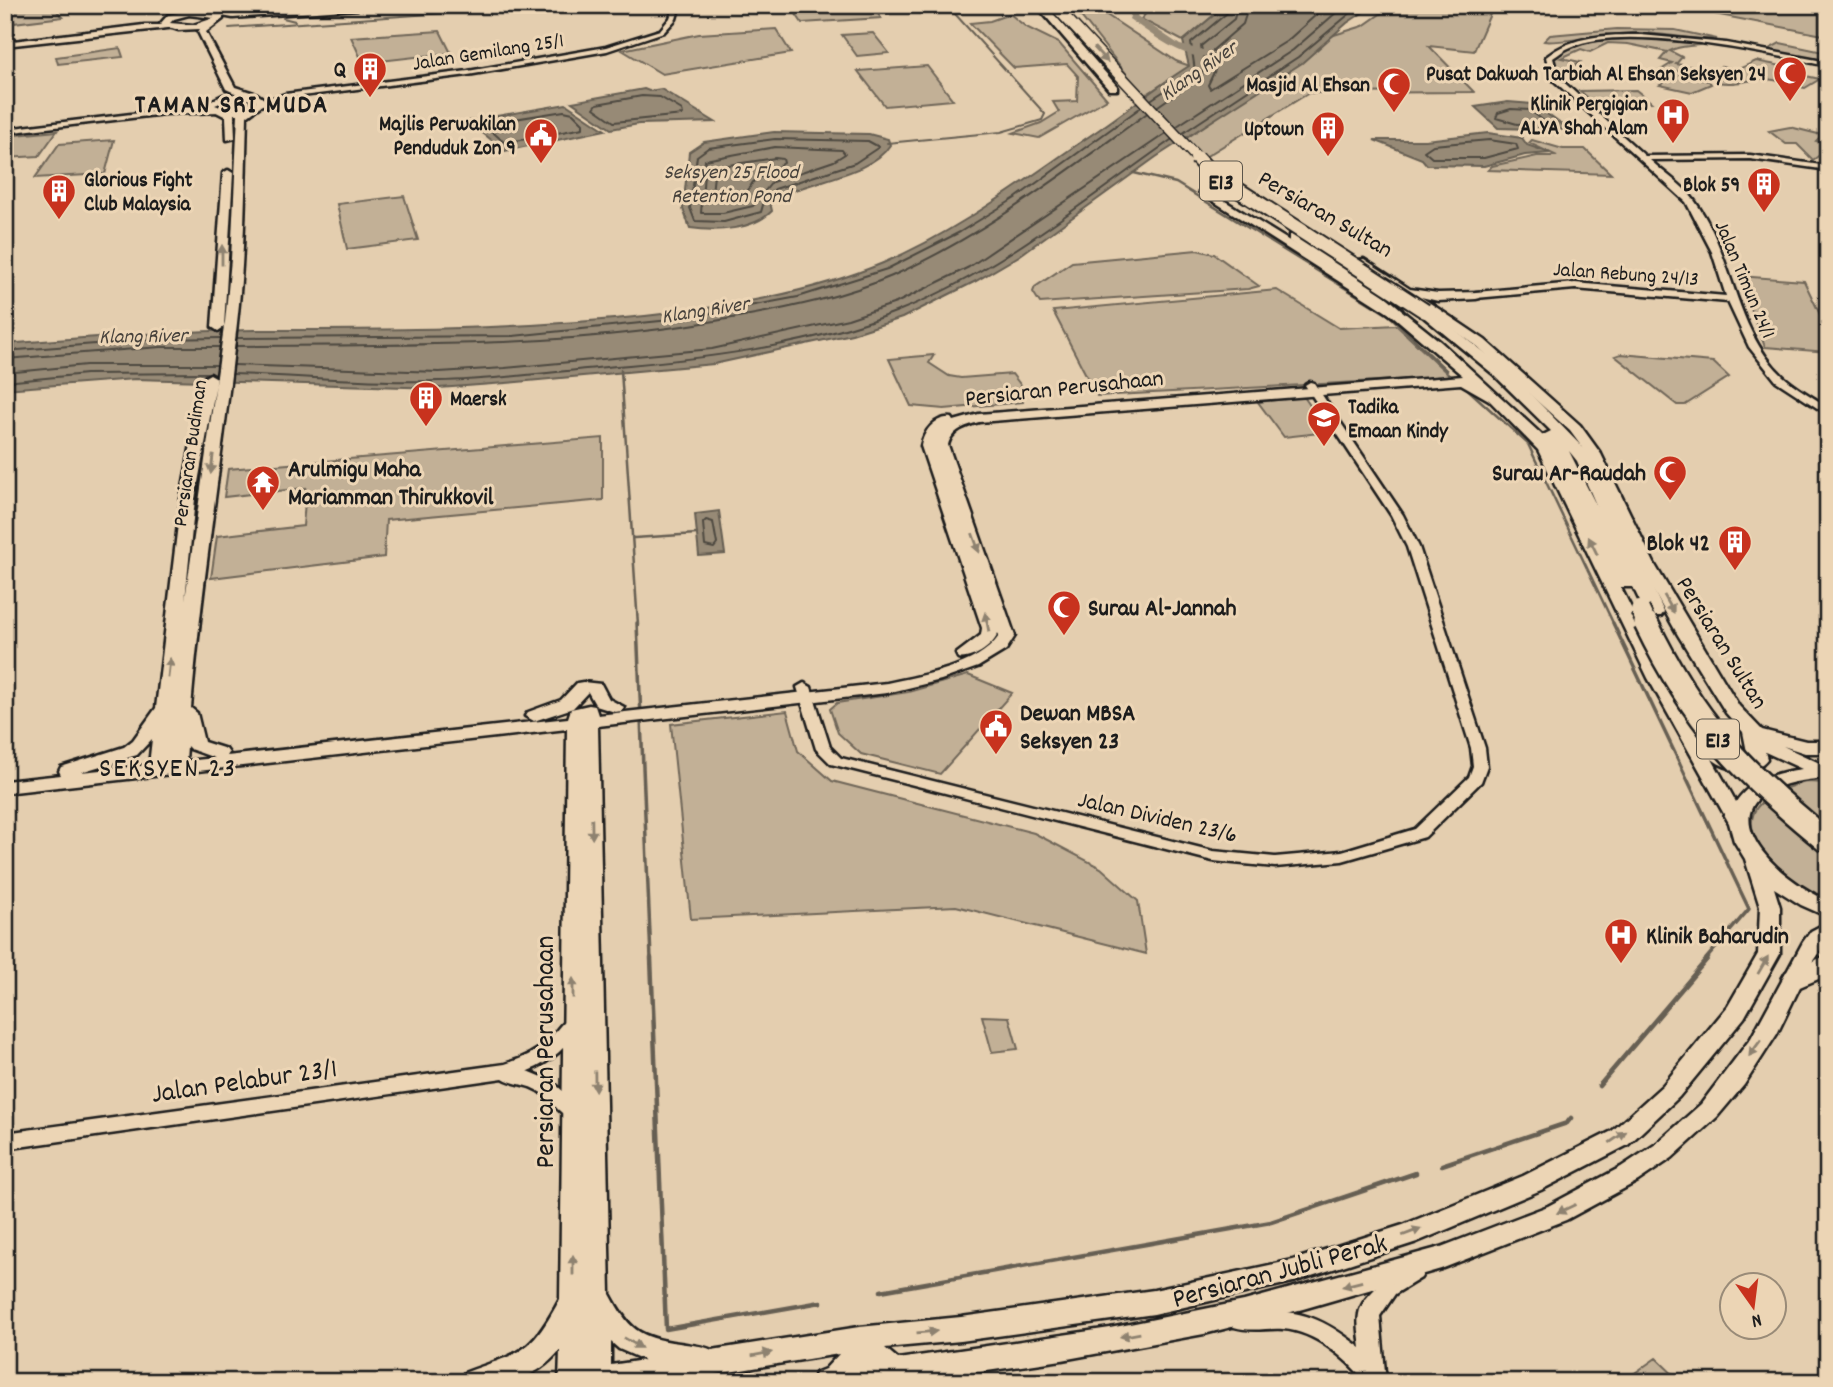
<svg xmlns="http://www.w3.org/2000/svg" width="1833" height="1387" font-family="Dekko,sans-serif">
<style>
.green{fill:#c2b096;stroke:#6f6659;stroke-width:2}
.water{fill:#978a76;stroke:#665e52;stroke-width:2}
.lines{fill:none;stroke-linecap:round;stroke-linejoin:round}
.shore{stroke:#4d4840;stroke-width:2}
.stream-far3{stroke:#665e52;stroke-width:2}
.stream-far2{stroke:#665e52;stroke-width:2.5}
.stream-far1{stroke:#665e52;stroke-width:3.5}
.stream{stroke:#665e52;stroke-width:4.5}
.river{fill:#978a76;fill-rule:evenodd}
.minor-casing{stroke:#1c1c1c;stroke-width:5}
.major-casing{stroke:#1c1c1c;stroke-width:5}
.highway-casing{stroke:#1c1c1c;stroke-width:5}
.minor{fill:#ecd5b5;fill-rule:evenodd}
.major{fill:#ecd5b5;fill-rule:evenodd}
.highway{fill:#ecd5b5;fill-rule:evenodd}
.highway-bridge-far3-casing{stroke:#1c1c1c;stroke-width:13;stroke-linecap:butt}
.highway-bridge-far2-casing{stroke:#1c1c1c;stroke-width:18;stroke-linecap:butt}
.highway-bridge-far1-casing{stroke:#1c1c1c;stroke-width:22;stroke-linecap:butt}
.highway-bridge-casing{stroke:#1c1c1c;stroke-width:28;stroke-linecap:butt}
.highway-bridge-far3{stroke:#ecd5b5;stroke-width:10}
.highway-bridge-far2{stroke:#ecd5b5;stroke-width:14}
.highway-bridge-far1{stroke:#ecd5b5;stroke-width:18}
.highway-bridge{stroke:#ecd5b5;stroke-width:23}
.oneway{fill:#8e8270}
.labels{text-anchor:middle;stroke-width:6;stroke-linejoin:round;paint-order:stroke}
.far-street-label{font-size:21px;fill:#1c1c1c;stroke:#ecd5b5}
.far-poi-label{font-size:21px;font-weight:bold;fill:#1c1c1c;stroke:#ecd5b5;text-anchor:end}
.far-water-label{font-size:21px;font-style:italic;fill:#47423c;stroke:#ecd5b5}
.shield{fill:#ecd5b5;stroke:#5a544a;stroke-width:2}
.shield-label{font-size:23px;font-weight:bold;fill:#1c1c1c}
.street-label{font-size:24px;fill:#1c1c1c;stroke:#ecd5b5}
.poi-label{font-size:24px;font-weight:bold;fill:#1c1c1c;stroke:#ecd5b5;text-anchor:start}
.far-district-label{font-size:26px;font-weight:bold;letter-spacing:2px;fill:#1c1c1c;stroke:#ecd5b5}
.quarter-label{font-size:28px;letter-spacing:2px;fill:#1c1c1c;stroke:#ecd5b5}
.near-street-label{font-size:28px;fill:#1c1c1c;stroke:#ecd5b5}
</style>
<rect width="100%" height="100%" fill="#e4ceaf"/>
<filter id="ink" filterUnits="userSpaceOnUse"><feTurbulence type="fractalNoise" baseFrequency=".0143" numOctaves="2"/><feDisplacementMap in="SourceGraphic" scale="14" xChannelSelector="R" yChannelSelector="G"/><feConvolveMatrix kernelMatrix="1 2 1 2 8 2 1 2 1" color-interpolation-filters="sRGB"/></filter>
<g filter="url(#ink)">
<path class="green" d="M51 5 63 17 5 24V11Z
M790 5H871L881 18 802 23Z
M1072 5 1093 6 1176 61 1190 66 1144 96Z
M1147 5H1226L1183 41 1141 19 1148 11Z
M1393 5H1494L1474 51 1429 46 1474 92 1309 93 1205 157 1184 140 1334 35 1363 26Z
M1668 5H1800L1828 12V36Z
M1010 14 1026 27 1059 43 1107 99 1039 138 1013 133 1041 123 1059 112 1053 102 1077 101 1078 76 1067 64 1014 68 970 23 990 21Z
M776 29 791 53 662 74 622 50 699 34Z
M1617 29 1675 30 1717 39C1698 42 1656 31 1630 33 1613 34 1554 44 1544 41L1550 35Z
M440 31 451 53 363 63 351 37Z
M873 33 889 53 857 56 842 35Z
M1675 39 1706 43C1692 48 1683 44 1670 51L1682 57 1676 64 1718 71 1721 66 1737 70 1756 61 1787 67 1782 71 1820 79 1805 88C1792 85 1775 78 1761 79 1745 81 1733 85 1717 82L1722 77 1684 69 1667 75 1658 72 1672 63 1660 60 1667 52 1628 44 1608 43 1590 52 1581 49 1561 58 1580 62 1568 69 1569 71 1556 72 1554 57C1572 36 1648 38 1675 39Z
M1780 43 1828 53V57L1821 61 1767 50Z
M120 48 123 57 58 64 56 57Z
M927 66 953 100 885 106 858 71Z
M1677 75 1709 81 1711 84 1692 92 1660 85Z
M1636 90 1651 102 1594 103 1580 91Z
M1790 127 1818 134 1821 136 1816 141 1828 144V149L1813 160 1797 144H1786L1769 131Z
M57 131 39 156 5 158V136Z
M114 140 105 174 35 178 59 144Z
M1532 140 1563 149H1585L1611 174 1488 170 1492 166 1537 156H1557L1529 143Z
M404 196 418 240 347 249 337 204Z
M1197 250 1214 254 1259 286 1248 289 1040 303 1033 292 1035 287 1072 262Z
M1739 276 1804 281 1828 331V352L1765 347Z
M1277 290 1339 328 1396 325 1451 377 1097 396 1053 311Z
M1621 354 1713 362 1729 377 1685 405H1677L1615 356Z
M934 355 929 363 949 376 961 378 1012 374 1023 388V402L944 409 911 406 889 359Z
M1304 397 1329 432 1284 437 1258 402Z
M603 438V500L386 520 384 557 211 578 217 536 303 526 306 488 224 497 228 469Z
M968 675 1012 693 940 774 861 754 838 733 830 709 837 703 908 692Z
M787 711 798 751 832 781 1034 833 1101 868 1138 901 1146 954 956 906 691 919 671 724Z
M1806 782 1828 783V902C1773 871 1700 808 1806 782Z
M982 1016 1009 1017 1018 1049 992 1052Z
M1656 1358 1681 1382H1622Z"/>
<path class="water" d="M1226 5H1374L1347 23 1302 63 1156 157 1019 256 976 281 902 318 852 334 714 364 506 383 439 388 135 379 5 389V344C89 337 172 331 256 330 389 330 512 330 645 316 725 307 809 294 883 263 961 230 1027 178 1097 131 1128 110 1157 86 1189 66L1183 41Z
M644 89 649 91 661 89 715 122 639 124 611 129 572 102Z
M1508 102 1533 104 1569 130 1498 128 1475 107Z
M566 104 605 130 505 151 468 121Z
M774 132 869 134 888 139 890 145C870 177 803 180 770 202L772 211C753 230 716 232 690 228L683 209 689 152 704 142Z
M1488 133 1522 138 1527 145 1550 153 1525 155 1484 166 1427 165 1422 159 1374 140H1425Z
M719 511 725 554 699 556 695 514Z"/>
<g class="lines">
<path class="shore" d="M1249 5 1243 24 1213 50 1215 70 1208 85 1210 89 1287 41 1327 5
M642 96 660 97 682 110 683 115 614 122 594 108 597 104Z
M1152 99 1195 71 1191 43 1227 13 1230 5
M1158 106 1202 75 1205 65 1201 46 1234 19 1238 5
M1511 109 1530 110 1545 122 1517 124 1496 118 1498 113Z
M564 111 573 113 583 123V128L505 143 487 127 490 123Z
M1177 126 1293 50 1345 5
M1183 133 1298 57 1360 5
M775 139 868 141 879 147 855 163 775 189 765 198 761 212 724 222 695 221 690 208 697 156 708 148Z
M1489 140 1516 144 1518 149 1484 158H1432L1424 151 1433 145Z
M775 147 842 150 845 154 834 161 772 182 753 206 723 213H701L705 160Z
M775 158 783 159 784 163 753 182 744 197 711 201 715 167Z
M237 338 513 336 680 319 798 297 887 269 960 232 1017 197 1140 108
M236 346C404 345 572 348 738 317 790 308 843 297 892 276 984 235 1064 173 1146 114
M5 351 160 339 221 338
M5 359 161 347H219
M234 365 439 372 505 368 712 349 848 319 896 303 969 267 1165 134
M5 373 86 365H217
M233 374C301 376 371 383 439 381 502 380 566 370 629 365 717 357 815 344 898 311 998 272 1084 201 1171 140
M5 382 86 374 207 373
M706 520 713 522 717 544 714 548 705 546 703 523Z"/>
<path class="stream-far3" d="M204 7 261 13
M687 11 688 5
M283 18 295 21
M229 28 563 5
M887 143 1001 132 1042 120 1045 114 947 5"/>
<path class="stream-far2" d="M1134 173 1176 183 1390 316 1447 371
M621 370 638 625
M1462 384 1528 444 1614 625
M634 538 697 534"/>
<path class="stream-far1" d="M637 623 651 959
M1613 623 1749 909 1706 959"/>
<path class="stream" d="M651 958 666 1329 821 1302
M1599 1086 1708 958
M1442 1165 1567 1123 1571 1118
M881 1291 1271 1222 1416 1173"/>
<path class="river" d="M1134 5H1142L1137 16 1180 45 1217 53C1192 68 1149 32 1129 19Z"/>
<g class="minor-casing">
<path id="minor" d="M674 5H680L676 19 664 32 607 51 468 75 286 98 259 106 255 104 285 94 468 71 606 47 660 30 670 18Z
M356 6 358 9 233 18 211 14 214 12 233 14Z
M144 25H174L177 27 5 46V42Z
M1641 35 1726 43 1828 62V66C1769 54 1624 22 1571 47 1565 49 1559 54 1553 58L1558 77 1645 156 1750 155 1828 166V170L1750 159 1650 160C1664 173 1683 185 1694 200 1734 254 1733 329 1783 376 1796 388 1813 397 1828 407V415L1776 381 1749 347 1728 302 1575 289 1476 298 1471 295 1476 292 1575 283 1726 296 1712 252 1686 202 1551 78 1546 57C1573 35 1607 35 1641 35Z
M216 108H219V112L165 114 5 133V129L165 110Z
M1310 382 1314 383 1403 515 1419 547 1485 748 1487 766 1481 782 1425 837 1342 861 1275 867 1213 861 831 764 816 749 797 687 804 683 811 687 830 747 841 758 1213 851 1275 857 1342 851 1415 829 1469 777 1473 766 1471 748 1407 547 1391 515 1305 385Z
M572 1017 578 1019 581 1024C569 1045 552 1062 528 1071L552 1081 580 1107 582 1112 580 1117C564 1122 555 1104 544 1095 530 1083 515 1086 503 1078L5 1149V1133L505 1064C521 1059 535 1053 547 1042 555 1034 561 1021 572 1017Z
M1414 1263 1421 1266 1424 1272 1421 1278 1395 1294 1380 1316 1385 1372 1390 1382H1366C1347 1359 1315 1331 1283 1329 1267 1328 1249 1332 1234 1327L1231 1320 1234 1313 1241 1311C1297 1310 1315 1312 1361 1348 1360 1338 1357 1324 1359 1314 1362 1294 1396 1270 1414 1263Z"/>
</g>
<g class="major-casing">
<path id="major" d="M189 11H209L223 15V19L206 32 235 87 257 94 267 101 247 116C245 185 245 254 237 323 223 452 202 579 191 708L197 713 204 742 226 749 229 753 227 756 568 718 571 709 589 705 595 706 598 715 887 683C922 675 977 668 999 636L998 633C994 646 971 661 958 658L956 654 981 635 982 628 921 446C924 431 935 416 952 418L954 421 979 414 1463 376 1393 316 1199 192 1223 183 1247 192 1242 195 1223 189 1212 193 1401 310 1441 342 1541 434 1552 449 1666 678 1698 736C1716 739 1727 755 1746 759L1748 757 1743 732 1726 713 1678 635 1639 565 1587 454 1570 431 1477 346 1354 261 1364 259 1410 289 1438 293 1480 292V298L1476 299 1438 301 1421 297 1485 340 1580 425 1601 454 1655 565 1739 706 1762 730 1806 741H1828V753H1805L1783 746 1828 767V778C1701 785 1748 863 1828 901V917L1801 905 1774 888 1780 907V954L1744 1018 1679 1097 1628 1145 1541 1190 1417 1242 1293 1282 1154 1314 961 1341 885 1348 898 1359 1110 1328 1244 1301 1441 1247 1548 1206 1621 1167 1656 1144 1701 1104 1751 1038 1803 942 1811 931 1828 922V940L1812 962 1777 1034 1744 1085 1717 1117 1672 1158 1638 1181 1566 1220 1441 1269 1303 1309 1204 1334 1062 1360 912 1382H812L815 1373 825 1369 839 1354 667 1382H559L560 1350C530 1386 503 1382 461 1382L464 1373C522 1351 529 1357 560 1299L567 729 5 793V781L61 775 59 771 61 767 124 747 133 740 156 708 181 499 203 378 210 374 217 378 195 499 185 600 224 327 218 331 212 327 223 173 228 170 233 173 224 326 225 322 231 259 238 114H234L235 138 227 140 226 117 203 105 223 95 237 94 226 89 198 32 200 29 178 30 160 24 168 15ZM189 15 214 18 193 25 170 23 174 19ZM252 99 256 101C243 109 229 111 215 105L228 100ZM1461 384 1489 400 1538 450 1648 678 1729 823 1734 841 1745 859 1760 907 1758 954 1728 1006 1663 1085 1612 1131 1523 1176 1403 1225 1293 1260 1154 1290 961 1317 859 1327 712 1350C701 1345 690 1345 679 1343 638 1338 628 1328 610 1294L598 726 887 693 941 680 978 667 1006 650 1015 636 948 445C952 430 965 426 979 422ZM152 739 149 765 81 772 137 755ZM187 746 190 749 215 758 186 761ZM1765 752 1802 769C1777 772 1750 780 1736 802L1712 759C1727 771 1754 776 1767 759ZM611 1342 619 1349 644 1360 611 1365Z
M583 682 601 684 609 699 624 707 621 711 615 712 596 706 588 692 573 708 534 721 525 716 528 712 561 700 577 683Z"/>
</g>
<g class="highway-casing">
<path id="highway" d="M1036 5H1046L1117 86V90H1109Z
M1289 235H1299L1375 287 1402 310V316H1392L1365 293 1289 241Z
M1425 307 1505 368 1591 456 1664 612 1661 616H1647L1633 587H1620L1617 583 1551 450 1541 436 1551 431 1493 374 1420 314 1418 311ZM1569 451 1577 461 1597 507Z
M1828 955V975L1795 989 1786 986 1782 979 1786 972Z"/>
</g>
<use href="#minor" class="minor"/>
<use href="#major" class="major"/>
<use href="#highway" class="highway"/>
<g class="highway-bridge-far3-casing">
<path id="highway-bridge-far3" d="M1054 5 1199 160"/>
</g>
<g class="highway-bridge-far2-casing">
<path id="highway-bridge-far2" d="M1197 158 1209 171 1425 311"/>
</g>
<g class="highway-bridge-far1-casing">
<path id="highway-bridge-far1" d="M1640 610 1647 625"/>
</g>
<g class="highway-bridge-casing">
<path id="highway-bridge" d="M1646 623C1694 723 1743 773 1828 842"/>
</g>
<use href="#highway-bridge-far3" class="highway-bridge-far3"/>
<use href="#highway-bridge-far2" class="highway-bridge-far2"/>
<use href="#highway-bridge-far1" class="highway-bridge-far1"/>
<use href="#highway-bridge" class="highway-bridge"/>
</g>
<defs><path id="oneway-solid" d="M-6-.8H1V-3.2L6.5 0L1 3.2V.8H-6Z" transform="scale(1.75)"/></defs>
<g class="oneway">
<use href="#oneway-solid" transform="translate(1101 55) rotate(47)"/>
<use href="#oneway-solid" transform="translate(222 255) rotate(-90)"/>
<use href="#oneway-solid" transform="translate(212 464) rotate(97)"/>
<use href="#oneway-solid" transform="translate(976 543) rotate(70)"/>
<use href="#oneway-solid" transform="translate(1593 546) rotate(-116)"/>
<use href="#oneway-solid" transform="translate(1669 604) rotate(61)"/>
<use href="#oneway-solid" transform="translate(987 622) rotate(-101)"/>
<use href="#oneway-solid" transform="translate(169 668) rotate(-84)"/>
<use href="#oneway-solid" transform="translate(592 829) rotate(89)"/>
<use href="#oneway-solid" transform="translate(1763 965) rotate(-60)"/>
<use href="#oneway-solid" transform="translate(573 988) rotate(-90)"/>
<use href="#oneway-solid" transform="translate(1755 1048) rotate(126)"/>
<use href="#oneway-solid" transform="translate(595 1081) rotate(89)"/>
<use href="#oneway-solid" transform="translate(1618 1137) rotate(-34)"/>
<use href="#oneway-solid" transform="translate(1566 1209) rotate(155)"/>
<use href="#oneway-solid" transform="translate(1412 1232) rotate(-21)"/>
<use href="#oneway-solid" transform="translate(573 1265) rotate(-90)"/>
<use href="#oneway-solid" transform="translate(1352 1284) rotate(165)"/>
<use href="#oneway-solid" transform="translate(927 1332) rotate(-5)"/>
<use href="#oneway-solid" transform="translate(1130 1335) rotate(170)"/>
<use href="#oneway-solid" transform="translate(633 1343) rotate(30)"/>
<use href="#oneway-solid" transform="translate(762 1354) rotate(-10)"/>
</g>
</g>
<defs>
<g id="building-pin" transform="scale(1.75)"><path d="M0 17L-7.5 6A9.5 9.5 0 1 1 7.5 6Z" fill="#c8321e" stroke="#ecd5b5"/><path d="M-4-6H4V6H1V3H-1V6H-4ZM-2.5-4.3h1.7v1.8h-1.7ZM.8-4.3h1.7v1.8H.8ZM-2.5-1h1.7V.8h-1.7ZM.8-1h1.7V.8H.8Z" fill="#fff"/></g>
<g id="mosque-pin" transform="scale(1.75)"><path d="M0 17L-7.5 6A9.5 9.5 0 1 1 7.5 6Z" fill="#c8321e" stroke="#ecd5b5"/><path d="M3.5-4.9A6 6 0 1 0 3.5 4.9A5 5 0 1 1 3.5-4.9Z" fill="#fff"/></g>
<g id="hospital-pin" transform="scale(1.75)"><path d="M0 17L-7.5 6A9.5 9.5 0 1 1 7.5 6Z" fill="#c8321e" stroke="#ecd5b5"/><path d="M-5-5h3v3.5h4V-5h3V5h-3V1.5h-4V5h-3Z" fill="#fff"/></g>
<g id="civic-pin" transform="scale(1.75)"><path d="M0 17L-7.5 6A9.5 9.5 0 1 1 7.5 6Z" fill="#c8321e" stroke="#ecd5b5"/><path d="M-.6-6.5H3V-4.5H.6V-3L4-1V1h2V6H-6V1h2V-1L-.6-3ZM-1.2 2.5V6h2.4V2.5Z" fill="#fff"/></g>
<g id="school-pin" transform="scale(1.75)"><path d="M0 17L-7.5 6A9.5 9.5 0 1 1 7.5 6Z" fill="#c8321e" stroke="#ecd5b5"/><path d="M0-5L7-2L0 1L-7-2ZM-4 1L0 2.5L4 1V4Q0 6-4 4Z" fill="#fff"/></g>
<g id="temple-pin" transform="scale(1.75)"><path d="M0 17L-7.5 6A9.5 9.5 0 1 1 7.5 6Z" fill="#c8321e" stroke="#ecd5b5"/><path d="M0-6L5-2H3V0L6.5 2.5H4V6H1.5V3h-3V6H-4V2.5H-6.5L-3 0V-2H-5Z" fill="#fff"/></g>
</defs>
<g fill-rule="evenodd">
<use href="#building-pin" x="370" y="69"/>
<use href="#mosque-pin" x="1790" y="73"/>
<use href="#mosque-pin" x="1394" y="84"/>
<use href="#hospital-pin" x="1673" y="115"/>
<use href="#building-pin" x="1328" y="128"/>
<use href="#civic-pin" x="541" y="135"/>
<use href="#building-pin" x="1764" y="184"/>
<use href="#building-pin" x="59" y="191"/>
<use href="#building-pin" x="426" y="398"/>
<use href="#school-pin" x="1324" y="418"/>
<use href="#mosque-pin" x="1670" y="472"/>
<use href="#temple-pin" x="263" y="482"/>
<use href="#building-pin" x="1735" y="542"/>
<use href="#mosque-pin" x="1064" y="607"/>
<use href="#civic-pin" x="996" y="726"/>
<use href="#hospital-pin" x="1621" y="935"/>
</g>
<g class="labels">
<g class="far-street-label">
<text transform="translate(488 51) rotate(-9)" y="7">Jalan Gemilang 25/1</text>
<text transform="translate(1626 273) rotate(4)" y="7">Jalan Rebung 24/13</text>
<text transform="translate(1746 279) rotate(67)" y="7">Jalan Timun 24/1</text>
<text transform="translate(189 453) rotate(-82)" y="7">Persiaran Budiman</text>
</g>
<g class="far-poi-label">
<text x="346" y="76">Q</text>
<text x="1766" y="80">Pusat Dakwah Tarbiah Al Ehsan Seksyen 24</text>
<text x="1370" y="91">Masjid Al Ehsan</text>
<text x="1648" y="110">Klinik Pergigian<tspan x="1648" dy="24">ALYA Shah Alam</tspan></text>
<text x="516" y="130">Majlis Perwakilan<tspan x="516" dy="24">Penduduk Zon 9</tspan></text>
<text x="1304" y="135">Uptown</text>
<text x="84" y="186" text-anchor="start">Glorious Fight<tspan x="84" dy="24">Club Malaysia</tspan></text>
<text x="1740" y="191">Blok 59</text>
<text x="450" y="405" text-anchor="start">Maersk</text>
<text x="1348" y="413" text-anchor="start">Tadika<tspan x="1348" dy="24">Emaan Kindy</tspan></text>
</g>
<g class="far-water-label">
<text transform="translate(1198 70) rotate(-35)" y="7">Klang River</text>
<text x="731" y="178">Seksyen 25 Flood<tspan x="731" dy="24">Retention Pond</tspan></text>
<text transform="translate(705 309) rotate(-9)" y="7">Klang River</text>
<text transform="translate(143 335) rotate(-1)" y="7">Klang River</text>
</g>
<g class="shield">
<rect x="1200" y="161.5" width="42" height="39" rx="5"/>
<rect x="1697" y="719.5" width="42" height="39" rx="5"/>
</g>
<g class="shield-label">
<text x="1221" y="189">E13</text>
<text x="1718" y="747">E13</text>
</g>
<g class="street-label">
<text transform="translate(1326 213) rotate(30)" y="8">Persiaran Sultan</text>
<text transform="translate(1064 387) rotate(-6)" y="8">Persiaran Perusahaan</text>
<text transform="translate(1723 642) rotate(58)" y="8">Persiaran Sultan</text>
<text transform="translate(1158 816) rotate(13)" y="8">Jalan Dividen 23/6</text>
</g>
<g class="poi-label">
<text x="288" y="476">Arulmigu Maha<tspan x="288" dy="28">Mariamman Thirukkovil</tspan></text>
<text x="1646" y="480" text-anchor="end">Surau Ar-Raudah</text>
<text x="1710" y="550" text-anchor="end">Blok 42</text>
<text x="1088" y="615">Surau Al-Jannah</text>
<text x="1020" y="720">Dewan MBSA<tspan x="1020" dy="28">Seksyen 23</tspan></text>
<text x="1646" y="943">Klinik Baharudin</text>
</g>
<g class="far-district-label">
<text x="232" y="112">TAMAN SRI MUDA</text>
</g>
<g class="quarter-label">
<text x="168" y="776">SEKSYEN 23</text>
</g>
<g class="near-street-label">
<text transform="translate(543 1052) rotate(-90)" y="10">Persiaran Perusahaan</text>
<text transform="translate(244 1079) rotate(-8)" y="10">Jalan Pelabur 23/1</text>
<text transform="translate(1279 1269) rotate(-15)" y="10">Persiaran Jubli Perak</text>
</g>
</g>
<rect width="1833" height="1387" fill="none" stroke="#ecd5b5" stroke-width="28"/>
<rect x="14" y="14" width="1805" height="1359" fill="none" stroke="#1c1c1c" stroke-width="2.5" filter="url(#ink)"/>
<g transform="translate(1753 1306) rotate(166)"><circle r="33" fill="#ecd5b5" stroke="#998b78" stroke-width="2"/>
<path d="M0-5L12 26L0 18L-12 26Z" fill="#c8321e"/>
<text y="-10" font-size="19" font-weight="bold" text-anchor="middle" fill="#1c1c1c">N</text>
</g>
</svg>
